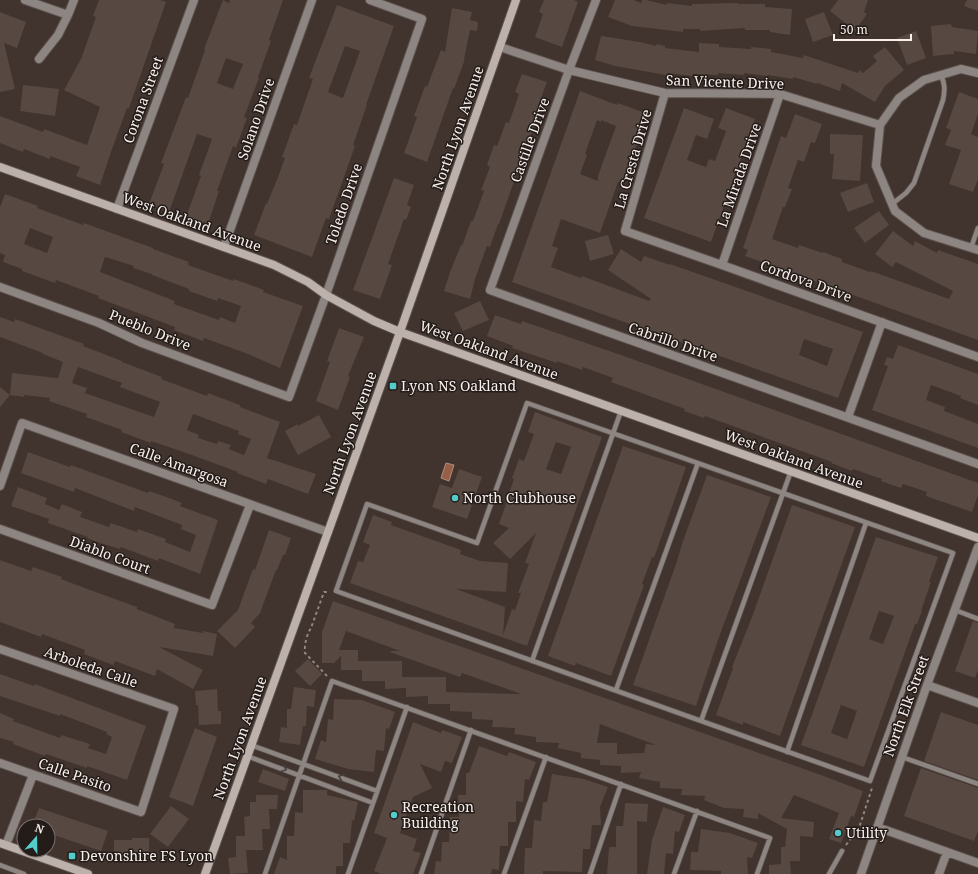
<svg xmlns="http://www.w3.org/2000/svg" width="978" height="874" font-family="'Noto Serif',serif">
<style>
.water{fill:#966048;stroke:#b48b79}
.building{fill:#574841;fill-rule:evenodd}
.lines{fill:none;stroke-linecap:round;stroke-linejoin:round}
.lane-casing{stroke:#5e514c;stroke-width:6}
.street-casing{stroke:#5e514c;stroke-width:10}
.secondary-casing{stroke:#5e514c;stroke-width:10}
.path{stroke:#928681;stroke-width:2;stroke-dasharray:3 3;stroke-linecap:butt}
.lane{stroke:#8c8582;stroke-width:4.5}
.street{stroke:#8c8582;stroke-width:8}
.secondary{stroke:#bdb1ac;stroke-width:8}
.oneway{stroke:#48413e}
.poi-dot{fill:#52cdcc;stroke:#231c19;stroke-width:1.5}
.labels{text-anchor:middle;stroke-width:3;stroke-linejoin:round;paint-order:stroke}
.street-label{font-size:14px;fill:#f9f0ec;stroke:#231c19}
.poi-label{font-size:14px;fill:#f9f0ec;stroke:#231c19;text-anchor:start}
</style>
<rect width="100%" height="100%" fill="#41332d"/>
<path class="water" d="M446 463 454 465 449 481 441 478Z"/>
<path class="building" d="M99 0H160L166 2 129 108H127L111 152 100 185 76 176 80 167 50 156V159L24 149 23 152 0 143V116L43 132 44 129 87 145 100 107 64 90 81 59 96 17 93 16Z
M223 0 229 3 230 0H283L269 40 271 41 258 77 259 78 244 117 247 118 236 148 233 146 217 191H219L208 224 186 217 201 176 199 175 212 139 197 134 169 212 149 204 164 164 161 163 186 97 188 98 205 50 204 49ZM226 58 243 64 233 89 217 83Z
M544 0H574L578 2 562 47 535 37 543 14 539 12Z
M615 0H634L641 3 642 0H646L667 5V3L692 6V4L738 3V4H765V7L792 9 790 35 770 32V30H745V28L700 31V29H683V32L632 26 608 17Z
M838 0H868L864 12 867 14 855 31 830 11Z
M967 0H978V11L964 6Z
M337 5 394 26 366 105H367L353 145 355 146 349 163 329 219 326 218 312 257 254 235 266 203 267 204 278 177 285 158 282 157 294 124 297 125 306 99 313 79 309 78ZM345 46 360 51 343 98 328 92Z
M452 8 472 12 470 20 478 22 477 31 470 30 464 59H465L454 89 453 88 427 162 404 153 417 117 414 116 425 86 427 87 441 50 445 52Z
M0 12 26 22 17 48 4 43 15 89 0 92Z
M824 12 833 35 813 42 805 19Z
M951 24 952 27 978 31 976 54 954 51V54L933 56 931 26Z
M916 31 926 58 907 65 897 38Z
M601 36 640 42 656 46 657 44 665 46V48L699 52V43L719 44V47L751 49V47L771 49V52L803 58 804 55 858 73 859 70 863 73 877 61 873 56 885 47 904 70 885 86 875 102 842 83 840 91 817 83V84L793 77V79L768 75V76L744 73V75L718 73V75L693 74V76L667 73 666 75 615 66 595 60Z
M522 74 547 82 538 106 541 107 523 156 499 224H498L490 247 487 246 475 279 470 299 444 291 450 272 461 245 462 246 471 221H473L484 191 481 190 490 167 487 165 494 145 497 146 506 122 509 123 519 94 515 92Z
M23 85 59 89 55 116 20 111Z
M580 91 617 105 618 103 648 114 622 184 618 182 600 233 561 219 552 246 558 248 551 267 581 278 582 276 649 301 651 299 608 270 621 249 641 262 644 256 670 265V264L863 332 838 398 512 282ZM597 120 601 122V120L616 126 598 176V181L580 174 587 155 585 154ZM804 339 833 349 827 366 799 355Z
M959 92 978 99V114L971 134 978 137V179L973 192 949 184 961 150 945 145 951 130 946 128Z
M684 108 714 119 707 139 696 135 687 160 706 167 709 159 715 161 726 131 718 128 726 108 755 119 711 242 644 218Z
M795 114 822 124 815 143 811 142 804 162 798 160 788 188 792 189 785 207H783L772 239 798 248 799 245 823 253V252L842 259V262L870 272 871 271 949 299 953 291 896 262 892 267 875 254 893 231 913 246 915 241 937 253 938 250 978 264V340L745 256 748 250 743 248 760 198 781 136 786 138Z
M830 134 863 135 860 181 832 179 834 154H830Z
M394 178 414 185 407 205 411 207 406 220 404 219 388 264 392 265 380 299 353 290Z
M867 183 874 202 848 212 840 193Z
M5 194 38 206 37 208 83 225 84 223 153 248V249L189 262 188 265 233 281 234 279 264 290 263 292 303 306 280 368 248 354 204 338 203 341 174 330 175 327 98 298 99 296 56 280 55 283 22 271V269L3 262 5 255 0 253V207ZM30 228 53 237 47 253 24 244ZM105 257 134 266 133 268 152 274V275L189 289V291L217 301 218 298 241 306 235 323 220 317 219 320 174 304 175 301 100 272Z
M879 211 889 225 865 243 854 228Z
M608 235 614 254 590 261 585 241Z
M480 301 489 320 463 331 454 313Z
M495 315 521 324 522 321 621 355 978 483V495L972 512 926 496 927 492 903 484 901 488 881 481 882 479 853 469 852 471 831 463 832 462 705 416 704 418 684 411 685 409 611 382 613 378 583 367 582 370 557 361V363L512 348 513 346 487 336Z
M0 317 14 322 15 319 84 344 83 346 122 361V362L162 377 161 379 207 396 208 393 240 405V407L280 422 267 458 316 474 308 494 268 479 266 484 237 473 238 472 192 455 151 441V443L121 432 122 430 86 417 87 414 49 401 50 398 24 395V397L10 395 0 407V387L10 395 12 373 58 378 63 362 43 354V353L0 337ZM78 367 122 383 120 387 160 402 154 417 85 393 87 388 72 383ZM193 414 239 431 238 434 251 439 244 455 229 449 231 445 218 441 217 444 198 438 199 435 187 430Z
M339 328 364 337 348 376 350 377 338 410 316 401 330 362 327 361Z
M898 345 978 374V405L960 398 961 396 931 385 926 400 945 407 944 411 978 424V448L872 410 888 366 884 365 887 357 893 359Z
M535 412 602 437 527 646 350 583 358 561 363 562 370 545 363 542 373 515 392 522 391 525 461 550 460 554 480 561 508 563 506 592 456 589 505 607 503 635 512 609 515 610 521 593H518L529 564 525 563 536 533 510 559 493 543 509 528 499 524 507 501H506L514 479 512 478 519 459 524 461 534 434 528 432ZM556 442 571 447 561 474 546 469Z
M319 415 331 437 298 455 285 431 298 424V426Z
M623 446 686 467 654 558 652 557 642 584 644 585 611 676 576 663 575 666 548 656Z
M28 452 70 467 71 465 148 493 149 491 169 498 182 503 180 506 218 520 200 574 159 558 158 561 121 547 120 549 100 543 87 538 88 537 48 523 49 519 11 506 18 487 47 498 45 504 59 510 62 504 82 512 80 517 109 527 111 523 137 532 138 529 166 539 165 542 190 552 196 535 181 529 182 525 135 507 134 511 75 488 74 492 21 473Z
M459 469 482 477 467 519 432 507 440 484 452 488Z
M707 475 771 497 718 640 696 706 633 685 676 564 683 541Z
M792 505 855 527 780 736 743 722V725L716 715 733 668 732 667 752 617Z
M269 530 291 538 285 555H283L277 570H276L260 613 251 623 255 627 235 648 217 631 238 610 253 569 255 570Z
M876 537 938 557 929 582H931L921 611H922L917 624H915L864 767 801 745ZM879 611 894 616 883 644 869 639ZM841 705 857 711 847 739 831 733Z
M0 560 31 571 33 567 62 577 61 579 82 587 137 607V609L175 624 174 628 203 633V631L217 634 213 656 159 647 203 670 193 689 157 669 155 676 115 661 113 665 84 654 85 650 42 634 41 637 0 622Z
M333 601 821 775 863 791 854 817 851 816 841 843 829 839 839 813 794 795 781 818 814 822 813 837 800 836V861H790L791 874H769V865L781 864V847H785L787 829 758 813V819L743 817 744 809 724 808 704 800 705 796 681 795 682 789 660 788V782L639 778 641 772 621 773V766L600 765V760L581 758V753L558 748 559 743 536 742V737L514 734 515 728 492 727 493 720 472 719V712L450 711V704H428V696L406 697V688L385 689V681H362V670H341V656L334 663H322V632ZM346 631 400 651H391L390 652 460 677 462 673 521 694 446 692V677H402V661H358V650H339ZM600 724 613 729 656 745 646 744 644 753 617 754V743H597Z
M973 621 978 623V670L975 678 955 671Z
M308 659 322 674 310 686 295 671Z
M0 674 34 686 35 684 48 689 146 726 127 780 87 766V768L46 754 45 756 13 744 14 742 0 738V713L14 719 13 721 60 738 61 735 90 744 88 748 106 754 112 737 106 734 107 732 60 714V716L0 696Z
M294 687 316 690 314 707 307 706 306 726H303L300 745 279 742 281 727 287 728V709H291Z
M217 689 218 711H221V724L199 725 198 705H196L195 691Z
M334 699 362 700 395 712 389 729 386 728 384 751 376 750 374 772 348 769 315 759 321 740 326 742 328 719 333 720Z
M941 712 978 725V780L924 761Z
M413 722 441 733 442 730 462 737 452 763 445 761 441 772 420 764 432 788 413 797 400 833 417 839 413 851 421 853 413 874H381L374 871 387 838 374 833Z
M195 728 217 737 193 806 169 797Z
M479 746 507 756 509 752 536 762 529 780 525 779 523 802 516 801V822H508V846H500L499 870 492 869 491 874H434L436 861 441 862 442 842H449L450 817H459L458 795H466V773H469Z
M921 768 978 788V831L974 841 904 816Z
M263 769 289 779 285 791 258 782Z
M552 774 584 779 608 787 600 807 601 825H592L590 849H583L582 872 543 871V874H524L525 848H532L534 820 541 821 543 802H547Z
M303 790H327V795L358 802 354 821 352 820 350 843H343V866H336V874H274L280 857 287 860V836H294L295 812 303 813Z
M256 795H278L277 809H269L270 829H262L263 850H246L248 873 230 874 228 858 236 857V836H245L244 817 250 816V802H256Z
M625 803 648 804 647 822 637 821V874H607L609 847H616V826H623Z
M171 806 189 819 168 847 150 834Z
M663 807 685 815 679 832 675 831 673 854 666 853 664 874H647L652 840Z
M39 808 108 831 101 851 48 833V826H32Z
M701 829 730 833 758 843 752 858 747 857 748 874H721V871L690 870 691 852H698Z
M132 838H149V857H114V840H132Z"/>
<g class="lines">
<g class="lane-casing">
<path id="lane" d="M892 204 906 193 914 183 943 100C945 90 945 84 941 75
M971 248 978 228
M527 403 953 553 870 781 336 591 367 504 477 543Z
M955 610 978 619
M532 661 621 411
M616 690 698 463
M701 721 791 471
M251 745 377 791
M787 752 866 523
M247 756 373 803
M902 757 978 784
M0 865 24 874
M265 874 332 681 770 838 757 874
M348 874 407 707
M421 874 471 730
M504 874 546 757
M590 874 621 784
M674 874 697 811
M829 874 842 851"/>
</g>
<g class="street-casing">
<path id="street" d="M25 0 68 15
M596 0 569 70 490 290 978 464
M500 47 569 70 665 93 780 94 880 125
M39 59 58 35 68 15 74 0
M978 73 961 69 924 80 899 98 880 125 876 166 895 211 924 233 978 250
M665 93 625 231 722 265 978 357
M117 209 194 0
M224 247 312 0
M722 265 780 94
M0 287 99 323 142 343 289 397 326 295 422 19 370 0
M848 417 882 322
M0 486 22 423 328 532
M0 529 212 605 250 505
M0 649 174 709 141 812 0 763
M927 685 978 703
M877 827 978 863
M6 845 33 775
M861 874 927 685 978 547
M939 874 947 852"/>
</g>
<g class="secondary-casing">
<path id="secondary" d="M0 167 274 265 308 282 326 295 374 321 400 332 978 538
M0 843 88 874
M205 874 400 332 516 0"/>
</g>
<path class="path" d="M327 676 305 653C304 645 307 634 311 628L324 592H329
M846 845 859 828 872 788"/>
<use href="#lane" class="lane"/>
<use href="#street" class="street"/>
<use href="#secondary" class="secondary"/>
</g>
<defs><path id="oneway-chevron" d="M-2-3.5L2.5 0L-2 3.5" fill="none" stroke-width="1.6" stroke-linecap="round" stroke-linejoin="round"/></defs>
<g class="oneway">
<use href="#oneway-chevron" transform="translate(284 769) rotate(20)"/>
<use href="#oneway-chevron" transform="translate(341 777) rotate(-160)"/>
</g>
<g class="poi-dot">
<rect x="389" y="382" width="8" height="8" rx="2"/>
<circle cx="455" cy="498" r="4"/>
<circle cx="394" cy="815" r="4"/>
<circle cx="838" cy="833" r="4"/>
<rect x="68" y="852" width="8" height="8" rx="2"/>
</g>
<g class="labels">
<g class="street-label">
<text transform="translate(725 82) rotate(2)" y="5">San Vicente Drive</text>
<text transform="translate(143 100) rotate(-70)" y="5">Corona Street</text>
<text transform="translate(256 119) rotate(-71)" y="5">Solano Drive</text>
<text transform="translate(458 128) rotate(-71)" y="5">North Lyon Avenue</text>
<text transform="translate(530 140) rotate(-70)" y="5">Castille Drive</text>
<text transform="translate(633 159) rotate(-74)" y="5">La Cresta Drive</text>
<text transform="translate(739 175) rotate(-71)" y="5">La Mirada Drive</text>
<text transform="translate(344 204) rotate(-71)" y="5">Toledo Drive</text>
<text transform="translate(192 222) rotate(20)" y="5">West Oakland Avenue</text>
<text transform="translate(806 281) rotate(20)" y="5">Cordova Drive</text>
<text transform="translate(150 330) rotate(22)" y="5">Pueblo Drive</text>
<text transform="translate(673 342) rotate(19)" y="5">Cabrillo Drive</text>
<text transform="translate(489 350) rotate(20)" y="5">West Oakland Avenue</text>
<text transform="translate(350 433) rotate(-70)" y="5">North Lyon Avenue</text>
<text transform="translate(794 459) rotate(20)" y="5">West Oakland Avenue</text>
<text transform="translate(179 465) rotate(20)" y="5">Calle Amargosa</text>
<text transform="translate(110 555) rotate(20)" y="5">Diablo Court</text>
<text transform="translate(91 667) rotate(19)" y="5">Arboleda Calle</text>
<text transform="translate(906 706) rotate(-70)" y="5">North Elk Street</text>
<text transform="translate(240 738) rotate(-70)" y="5">North Lyon Avenue</text>
<text transform="translate(75 775) rotate(19)" y="5">Calle Pasito</text>
</g>
<g class="poi-label">
<text x="401" y="391">Lyon NS Oakland</text>
<text x="463" y="503">North Clubhouse</text>
<text x="402" y="812">Recreation<tspan x="402" dy="16">Building</tspan></text>
<text x="846" y="838">Utility</text>
<text x="80" y="861">Devonshire FS Lyon</text>
</g>
</g>
<g transform="translate(36 838) rotate(20)"><circle r="19" fill="#231c19" stroke="#79716d"/>
<path d="M0-3L7 15L0 10L-7 15Z" fill="#52cdcc"/>
<text y="-6" font-size="11" font-weight="bold" text-anchor="middle" fill="#f9f0ec">N</text>
</g>
<path d="M834 34v6h77v-6" fill="none" stroke="#f9f0ec" stroke-width="2"/>
<text x="840" y="34" font-size="12" fill="#f9f0ec" stroke="#231c19" stroke-width="3" paint-order="stroke">50 m</text>
</svg>
